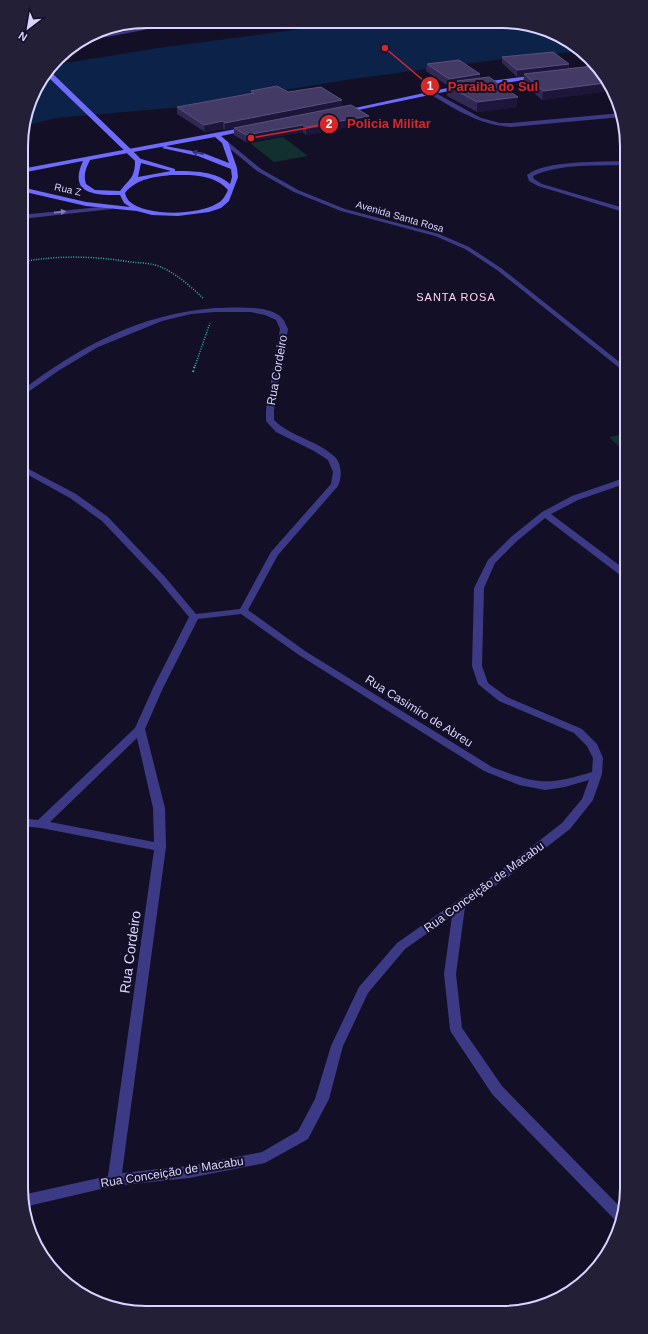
<svg xmlns="http://www.w3.org/2000/svg" width="648" height="1334" font-family="Arial,sans-serif">
<style>
.green{fill:#12302f}
.water{fill:#0c2248}
.lines{fill:none;stroke-linecap:round;stroke-linejoin:round}
.path-far1{stroke:#2fb8b0;stroke-width:1.5;stroke-dasharray:1 1.5;stroke-linecap:butt}
.path{stroke:#2fb8b0;stroke-width:2;stroke-dasharray:1.5 2.5;stroke-linecap:butt}
.street{fill:#3d3a85;fill-rule:evenodd}
.secondary{fill:#6f6bff;fill-rule:evenodd}
.secondary-bridge{stroke:#6f6bff;stroke-width:5.5}
.wall{fill:#312854}
.shaded-wall{fill:#1d163a}
.building{fill:#433a66;stroke:#5a527e}
.oneway{fill:#38347d}
.oneway2{fill:#837fbc}
.labels{text-anchor:middle;stroke-width:4;stroke-linejoin:round;paint-order:stroke}
.far-street-label{font-size:10px;fill:#d9d4ff;stroke:#130f26}
.far-neighbourhood-label{font-size:11px;letter-spacing:1px;fill:#ffd6f0;stroke:#130f26}
.street-label{font-size:12px;fill:#d9d4ff;stroke:#130f26}
.near-street-label{font-size:14px;fill:#d9d4ff;stroke:#130f26}
.rim{fill:none;stroke:#d9d4ff;stroke-width:2}
.leader{fill:none;stroke:#d62828;stroke-width:1.5}
.callout-dot{fill:#d62828;stroke:#130f26;stroke-width:1.5}
.mark-label{font-size:12px;text-anchor:middle;font-weight:bold;fill:#fff}
.callout-label{font-size:13px;text-anchor:middle;font-weight:bold;fill:#d62828;stroke:#130f26;stroke-width:4;stroke-linejoin:round;paint-order:stroke}
</style>
<rect width="100%" height="100%" fill="#130f26"/>
<path class="green" d="M283 137 308 156 274 162 250 143Z
M627 433V454L609 437Z"/>
<path class="water" d="M355 22 526 23 583 51 496 60 352 79 182 107 56 118 24 126 34 91 54 65 158 48Z"/>
<g class="lines">
<path class="path-far1" d="M21 262C58 255 94 256 131 262 141 263 152 263 161 267 177 274 191 287 203 298
M195 366 210 323"/>
<path class="path" d="M193 372 195 365"/>
<path class="street" d="M180 21H191L80 42 85 39Z
M432 91 481 118 500 123H511L622 113V117L511 127C480 125 456 110 430 94L429 93Z
M223 141H227L261 169 298 190 345 209 439 234 469 247 501 268 627 368V374L497 270 465 249 435 236 341 211 294 192 257 171 223 143Z
M627 161V165C597 166 561 163 533 176L534 179 542 184 627 209V213L538 186 529 181 527 175C544 160 603 162 627 161Z
M110 206 112 207V209L21 219V215Z
M215 308C232 308 269 304 282 318 285 321 286 326 288 329L274 410V420C291 437 317 440 335 457 342 464 342 478 338 486L278 555 248 610 305 651 492 767C536 784 546 786 592 772L593 758 587 746 574 733 499 701 478 684 472 666 474 588 488 560 511 537 542 512 572 496 627 477V483L578 500 551 514 627 571V579L624 578 545 518 517 541 495 563 484 588 482 666 488 683 507 697 582 729 597 744 603 758 602 774 593 800 570 829 512 874 465 907 456 974 462 1028 502 1086 623 1210 620 1223 617 1222 492 1094 451 1032 450 1029 444 974 452 916 405 949 368 993 343 1046 329 1099 308 1139 265 1163 189 1178 114 1186 24 1207 22 1195 108 1176 154 850 41 828 21 826V818L38 820 135 728 153 688 189 617 159 581 102 521 70 498 21 471V465L76 494 108 517 165 577 196 614 240 609 271 552 331 484 333 472 328 460 314 451 276 432 266 421V410L280 329 276 320 265 315 251 312H215L191 314 162 321 98 347 58 371 21 397V391C80 346 140 314 215 308ZM241 614 299 655 484 771 519 785 545 790 565 787 589 780 582 799 562 823 504 868 397 943 359 987 331 1046 315 1099 298 1131 262 1152 189 1166 122 1173 166 847 165 808 145 729 163 688 198 619ZM137 738 153 808 154 842 50 822Z"/>
<path class="secondary" d="M537 75 539 76V78L483 86 480 84 483 82Z
M461 85 463 86V88L344 113 341 111Z
M247 127 250 129 249 130 221 136 228 142 237 168 238 177 229 201 221 208 209 212 178 216 152 215 137 211 86 206 21 191V187L86 202 130 207 124 203 120 195C94 195 68 194 83 161L21 173V169ZM215 137 222 143 229 163 203 153 165 146 162 148 198 156 231 169 232 177 230 184C216 171 193 171 175 171V169L138 158 135 160C135 178 130 178 120 191L95 190 86 184C83 175 86 168 90 160ZM141 163 171 171 138 177ZM172 175C192 175 214 174 228 190 225 196 223 201 216 204 199 215 145 217 129 201 127 199 126 196 125 193 137 178 155 177 172 175Z"/>
<path class="secondary-bridge" d="M48 73 137 159"/>
</g>
<path class="wall" d="M502 57 569 64V68L593 66 611 93H610L608 91 542 100 523 83 524 76 517 77 502 63Z
M427 64 480 74V78L517 107 477 112 447 96 448 86 426 71Z
M251 91 288 92 342 107 369 116V123L306 135 303 132 246 142 234 135V128L225 130 223 129 205 132 177 114V107L251 94Z"/>
<path class="shaded-wall" d="M569 64 568 71 524 74V76L517 77V70Z
M480 74 479 81H457V85L448 86 449 79Z
M605 83 609 89 608 91 542 100 543 91Z
M518 97 517 107 477 112V102Z
M342 100V107L225 130V123Z
M369 116V123L306 135V127Z
M223 121V129L205 132 204 125Z
M303 125V132L246 142V135Z"/>
<path class="building" d="M553 52 569 64 517 70 502 57Z
M459 60 480 74 449 79 427 64Z
M593 66 605 83 543 91 524 74Z
M489 77 518 97 477 102 448 86 460 84 457 81Z
M277 86 288 92 321 87 342 100 225 123 223 121 204 125 177 107 254 93 251 91Z
M351 105 369 116 306 127 303 125 246 135 234 128Z"/>
<defs><path id="oneway-solid" d="M-6-.8H1V-3.2L6.5 0L1 3.2V.8H-6Z"/></defs>
<use class="oneway" href="#oneway-solid" transform="translate(198 153) rotate(-167)"/>
<use class="oneway2" href="#oneway-solid" transform="translate(60 212) rotate(-6)"/>
<g class="labels">
<g class="far-street-label">
<text transform="translate(68 189) rotate(12)" y="4">Rua Z</text>
<text transform="translate(400 216) rotate(16)" y="4">Avenida Santa Rosa</text>
</g>
<g class="far-neighbourhood-label">
<text x="456" y="301">SANTA ROSA</text>
</g>
<g class="street-label">
<text transform="translate(277 370) rotate(-80)" y="4">Rua Cordeiro</text>
<text transform="translate(419 711) rotate(32)" y="4">Rua Casimiro de Abreu</text>
<text transform="translate(484 887) rotate(-36)" y="4">Rua Conceição de Macabu</text>
<text transform="translate(172 1172) rotate(-9)" y="4">Rua Conceição de Macabu</text>
</g>
<g class="near-street-label">
<text transform="translate(130 952) rotate(-82)" y="5">Rua Cordeiro</text>
</g>
</g>
<path d="M0 0H648V1334H0ZM146 28H502A118 118 0 0 1 620 146V1188A118 118 0 0 1 502 1306H146A118 118 0 0 1 28 1188V146A118 118 0 0 1 146 28Z" fill="#231f37" fill-rule="evenodd"/>
<path class="rim" d="M146 28H502A118 118 0 0 1 620 146V1188A118 118 0 0 1 502 1306H146A118 118 0 0 1 28 1188V146A118 118 0 0 1 146 28Z"/>
<path class="leader" d="M385 48L430 86M251 138L329 124"/>
<g class="callout-dot">
<circle cx="385" cy="48" r="4"/>
<circle cx="251" cy="138" r="4"/>
<circle cx="430" cy="86" r="10"/>
<circle cx="329" cy="124" r="10"/>
</g>
<g class="mark-label">
<text x="430" y="90">1</text>
<text x="329" y="128">2</text>
</g>
<g class="callout-label">
<text x="493" y="91">Paraiba do Sul</text>
<text x="389" y="128">Policia Militar</text>
</g>
<g transform="translate(28 28) rotate(211)" stroke="#130f26" stroke-width="3" paint-order="stroke">
<path d="M0-3L7 15L0 10L-7 15Z" fill="#d9d4ff"/>
<text y="-6" font-size="11" font-weight="bold" text-anchor="middle" fill="#d9d4ff">N</text>
</g>
</svg>
